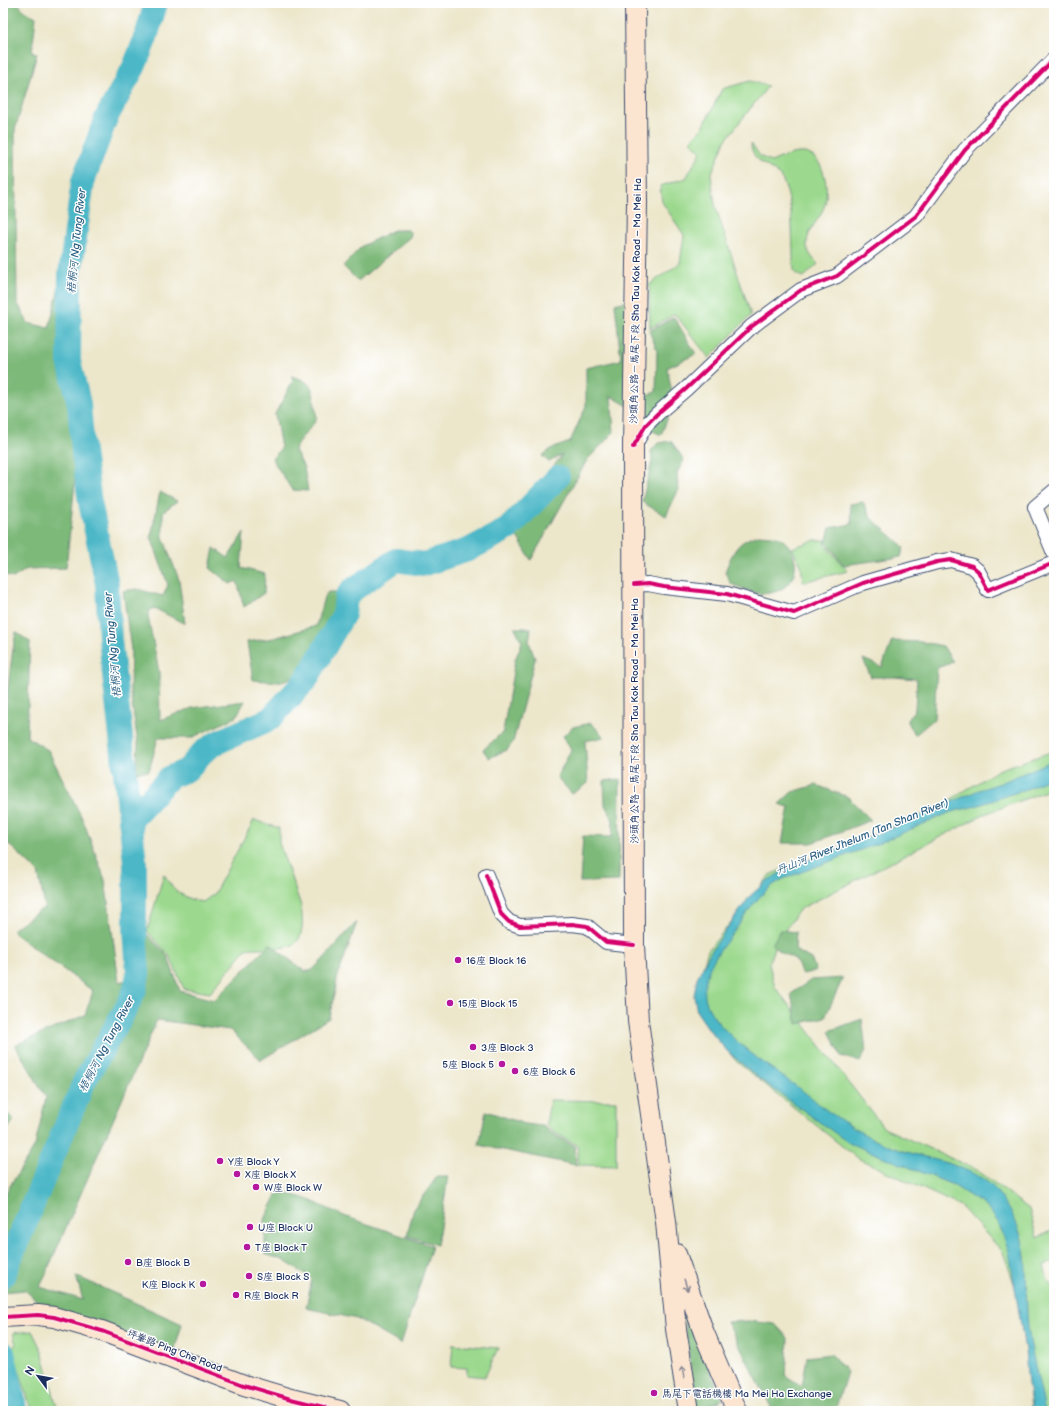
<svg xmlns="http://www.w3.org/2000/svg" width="1057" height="1414" font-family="'Balsamiq Sans','LXGW WenKai TC',sans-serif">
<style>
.green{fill:#9cd98e;stroke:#5c8476}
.forest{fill:#7db979;stroke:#4c746c}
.water{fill:#4bb7c7;stroke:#337392}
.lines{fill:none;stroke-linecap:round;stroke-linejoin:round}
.river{stroke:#4bb7c7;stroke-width:24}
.street-casing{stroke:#3a4a6e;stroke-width:16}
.secondary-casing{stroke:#3a4a6e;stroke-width:22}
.street{stroke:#fff;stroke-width:14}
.secondary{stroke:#fce5d0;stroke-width:20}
.cycleway-casing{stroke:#fff;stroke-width:6}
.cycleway{stroke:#d6006c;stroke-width:4}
.oneway{stroke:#8c8a97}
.poi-dot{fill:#b5179e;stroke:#fff;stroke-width:1.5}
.labels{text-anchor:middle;stroke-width:3;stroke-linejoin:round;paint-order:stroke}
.street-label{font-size:10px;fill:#1b2f5e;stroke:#fff}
.poi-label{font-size:10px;fill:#1b2f5e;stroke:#fff;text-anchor:start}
.water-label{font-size:11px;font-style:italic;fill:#2c5f83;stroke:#fff}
</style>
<rect width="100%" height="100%" fill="#fff"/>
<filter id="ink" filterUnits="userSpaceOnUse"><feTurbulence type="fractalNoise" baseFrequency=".025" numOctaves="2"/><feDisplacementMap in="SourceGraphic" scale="8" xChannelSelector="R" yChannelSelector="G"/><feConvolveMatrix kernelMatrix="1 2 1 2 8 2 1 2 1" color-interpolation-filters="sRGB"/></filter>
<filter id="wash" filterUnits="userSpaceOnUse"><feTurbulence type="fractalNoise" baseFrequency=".012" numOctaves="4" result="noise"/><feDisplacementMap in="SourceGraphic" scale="16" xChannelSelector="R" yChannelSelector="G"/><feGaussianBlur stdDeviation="0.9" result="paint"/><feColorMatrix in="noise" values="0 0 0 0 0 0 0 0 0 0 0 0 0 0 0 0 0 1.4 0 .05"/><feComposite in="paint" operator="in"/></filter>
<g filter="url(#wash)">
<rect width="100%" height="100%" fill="#ece6ca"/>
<path class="green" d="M750 81 768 86 725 141 711 175 715 205 751 315 709 358 675 314 650 328 649 285 680 263 684 235 662 202 660 186 686 178 701 152 690 141 703 127 722 89Z
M751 143 760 156 771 162C781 158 792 152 804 153 825 155 830 191 824 207 820 219 807 230 807 243 806 251 813 259 818 264L804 277 796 274 794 270C791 241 795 207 783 181 775 165 751 165 751 143Z
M815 540H826L824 544 848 571 803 582 801 565 792 548Z
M1054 751V788L985 814 800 909 775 944 769 964 775 987 884 1128 977 1170 1029 1209 1037 1238 1054 1229V1262L1044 1265 1048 1281 1054 1289V1411H1031L1022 1306 1003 1252 960 1206 857 1158 737 1062 709 1029 696 990 708 950 771 874 929 813 998 770Z
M254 820 279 828V843L301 906C309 961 280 944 246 949L210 993 184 989 169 955 147 931 164 874C172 890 185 900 203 902L214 894Z
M550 1100 616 1101V1166L579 1165 577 1145 553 1132 546 1125Z
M1054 1118V1144L1049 1141Z
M32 1331 42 1351 58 1411H38L30 1405 12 1348 16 1344 13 1333Z
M453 1344 498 1348 485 1377 467 1375V1368L451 1367Z
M3 1374 7 1383 19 1390 24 1411H3Z"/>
<path class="forest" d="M3 3H18L24 11 36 17 32 52 37 54 15 130 17 302 28 323 49 328 59 288 79 289 73 395 75 482 66 568 27 569 13 578 3 574Z
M394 230H408L411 233 410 237 358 281 343 266 362 246Z
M636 299 628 406 611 396 614 432 587 460 531 560 518 538 499 523 529 498 563 454 549 462 542 456 551 449 570 442 586 406V368L621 360 615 304Z
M674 317 696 354 667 368 674 402 661 435 639 424 641 397 656 392 657 350 649 331Z
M291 376C312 382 313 386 315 407 316 411 317 415 316 419 310 431 298 438 295 450L304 468 308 491 292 490 272 459 281 448 275 414 293 381Z
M671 441 684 460 677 473 678 491 666 516 642 502 652 461 651 451 658 443Z
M160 492 177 501 163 512V537L179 580 185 624 158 610 150 609 148 616 159 672 160 720 192 708 245 701 236 717 191 738H158L149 771 136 772 138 744 130 690 131 650 123 591 137 589 163 596 168 585 151 537Z
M863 502 871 518 904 547 901 557 844 565 826 543 830 528 852 524 850 504Z
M244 532 241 568 265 574 264 593 244 607 237 581 230 584 210 568 214 548 228 558Z
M759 535C767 536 776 535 783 540 804 557 797 589 770 593 757 596 743 588 731 584L725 572C733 551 737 541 759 535Z
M328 592H343L336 624H326L300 674 281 682 253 680 247 642 274 638 316 626 324 597Z
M515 628H531L529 642 535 659 513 742 507 750 489 758 483 750 503 732 515 660 522 642Z
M16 632 30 642 27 737 48 750 83 820 105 880 119 982 140 977 147 934 167 955 180 991 214 1000 270 944 304 971C306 971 308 971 310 971 317 969 348 930 357 922L338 976 329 1018 261 1060 230 1030 157 1020 40 1287 83 1300 76 1276 182 1324 171 1362 54 1317 25 1290 3 1292V1197L35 1146 46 1097 15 1045 85 1015 93 991 16 935 13 929 45 907 38 872 3 839C3 768 3 701 16 632Z
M892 641 923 642 943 646 953 662 937 668 934 719 915 735 907 720 915 709 917 679 894 677H871L863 659 882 667Z
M591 723 604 737 585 741 588 783 572 794 557 777 571 750 563 736 573 727Z
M620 779 619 881 580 882 583 836 612 837 613 820 605 805 604 781Z
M816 785 848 797 871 820 812 843H782L789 807 779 804 792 792Z
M780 930 796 932 795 950 811 959 816 971 802 974 795 959 780 952 772 945Z
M843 978 825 1017 797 1024 791 994 811 980Z
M862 1019 866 1050 860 1062 841 1056 829 1031Z
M3 1109 14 1120 3 1136Z
M486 1111 525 1124 543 1126 553 1134 575 1146 576 1165 479 1145Z
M437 1177H448L437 1245 407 1236 414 1208Z
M279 1191 307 1199 344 1216 432 1246 401 1344 357 1319 306 1308 312 1279 283 1260 265 1254V1219Z
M681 1295 722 1400 696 1411Z
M749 1321 775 1324 788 1338 786 1376 802 1386 807 1357 831 1354 847 1372 835 1411H773L727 1322Z"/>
<path class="water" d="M1054 760V776L1029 788 976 806 951 812 879 843 783 879C755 894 746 917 727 941 714 957 700 979 706 1001 714 1033 782 1075 808 1095 813 1098 817 1103 822 1107 841 1120 861 1134 882 1143 917 1159 962 1160 992 1186 996 1189 999 1196 1003 1200 1036 1245 1022 1284 1029 1335 1033 1360 1040 1386 1045 1411H1033L1028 1384 1025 1350 1009 1251 998 1222 987 1207 953 1185 849 1143 818 1121 760 1079 727 1051 710 1031 697 1012 694 996 697 978 710 953 750 896 767 881 792 866 897 826 979 790 1001 783Z"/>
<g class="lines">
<path class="river" d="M130 820 170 777 187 770 203 752 218 742 270 719 306 680 344 614 346 598 351 591 396 560 424 564 468 550 508 529 558 477
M3 1276 84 1082 129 1003 135 989 138 974 135 929V862L110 639 107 584 90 502 83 452 79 404 69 361 70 274 83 181 106 118 134 67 146 37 156 3
M3 1353 13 1396 15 1411"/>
</g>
</g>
<g filter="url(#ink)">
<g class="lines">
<g class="street-casing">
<path id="street" d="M634 446 646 425 658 413 686 389 751 327 801 290 837 276 916 216 965 150 1054 59
M1054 491 1035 507 1054 553
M634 585 648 584 664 587 727 594 794 613 863 583 937 562 951 560 972 566 978 571 988 590 1054 563
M486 875 501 914 509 922 520 926 572 924 587 926 606 942 634 945"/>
</g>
<g class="secondary-casing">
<path id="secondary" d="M635 3 637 203 633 447 634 945 638 1021 666 1222 676 1329 689 1411
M676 1254 704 1333 737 1411
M3 1317 38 1315 54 1317 102 1331 244 1385 291 1399 340 1411"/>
</g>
<use href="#street" class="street"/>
<use href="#secondary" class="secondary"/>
<g class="cycleway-casing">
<path id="cycleway" d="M633 447 646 425 658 413 686 389 751 327 801 290 837 276 916 216 965 150 1054 59
M634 585 648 584 664 587 727 594 794 613 863 583 937 562 951 560 972 566 978 571 988 590 1054 563
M486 875 501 914 509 922 520 926 572 924 587 926 606 942 634 945
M3 1317 38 1315 54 1317 102 1331 244 1385 291 1399 340 1411"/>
</g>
<use href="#cycleway" class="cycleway"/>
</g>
<defs><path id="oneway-shaft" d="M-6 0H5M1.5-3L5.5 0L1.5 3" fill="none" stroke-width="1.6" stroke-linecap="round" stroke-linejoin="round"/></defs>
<g class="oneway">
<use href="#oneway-shaft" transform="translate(686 1285) rotate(72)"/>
<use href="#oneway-shaft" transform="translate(683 1372) rotate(-99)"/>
</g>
</g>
<g class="poi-dot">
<circle cx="458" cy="960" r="4"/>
<circle cx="450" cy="1003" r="4"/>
<circle cx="473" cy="1047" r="4"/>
<circle cx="502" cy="1064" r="4"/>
<circle cx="515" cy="1071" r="4"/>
<circle cx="220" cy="1161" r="4"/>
<circle cx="237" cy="1174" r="4"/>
<circle cx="256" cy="1187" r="4"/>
<circle cx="250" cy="1227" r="4"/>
<circle cx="247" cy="1247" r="4"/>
<circle cx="128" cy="1262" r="4"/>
<circle cx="249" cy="1276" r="4"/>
<circle cx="203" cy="1284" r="4"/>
<circle cx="236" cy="1295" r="4"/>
<circle cx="654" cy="1393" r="4"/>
</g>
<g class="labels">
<g class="street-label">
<text transform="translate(635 301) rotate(-89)" y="4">沙頭角公路－馬尾下段 Sha Tau Kok Road – Ma Mei Ha</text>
<text transform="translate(634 721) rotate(-90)" y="4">沙頭角公路－馬尾下段 Sha Tau Kok Road – Ma Mei Ha</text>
<text transform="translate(175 1350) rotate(21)" y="4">坪輋路 Ping Che Road</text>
</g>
<g class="poi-label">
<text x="466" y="964">16座 Block 16</text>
<text x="458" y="1007">15座 Block 15</text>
<text x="481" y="1051">3座 Block 3</text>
<text x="494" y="1068" text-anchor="end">5座 Block 5</text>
<text x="523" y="1075">6座 Block 6</text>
<text x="228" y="1165">Y座 Block Y</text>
<text x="245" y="1178">X座 Block X</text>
<text x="264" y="1191">W座 Block W</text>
<text x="258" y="1231">U座 Block U</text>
<text x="255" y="1251">T座 Block T</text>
<text x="136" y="1266">B座 Block B</text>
<text x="257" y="1280">S座 Block S</text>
<text x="195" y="1288" text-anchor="end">K座 Block K</text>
<text x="244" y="1299">R座 Block R</text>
<text x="662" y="1397">馬尾下電話機樓 Ma Mei Ha Exchange</text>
</g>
<g class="water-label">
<text transform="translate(76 241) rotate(-84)" y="4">梧桐河 Ng Tung River</text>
<text transform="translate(112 645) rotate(-95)" y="4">梧桐河 Ng Tung River</text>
<text transform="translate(862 836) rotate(-22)" y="4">丹山河 River Jhelum (Tan Shan River)</text>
<text transform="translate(106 1044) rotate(-62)" y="4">梧桐河 Ng Tung River</text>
</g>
</g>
<rect width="1057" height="1414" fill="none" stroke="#fff" stroke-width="16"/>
<g transform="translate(38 1376) rotate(302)" stroke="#ffffff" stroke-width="3" paint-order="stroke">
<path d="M0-3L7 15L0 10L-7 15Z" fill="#1b2f5e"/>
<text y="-6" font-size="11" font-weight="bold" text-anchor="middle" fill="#1b2f5e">N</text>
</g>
</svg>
